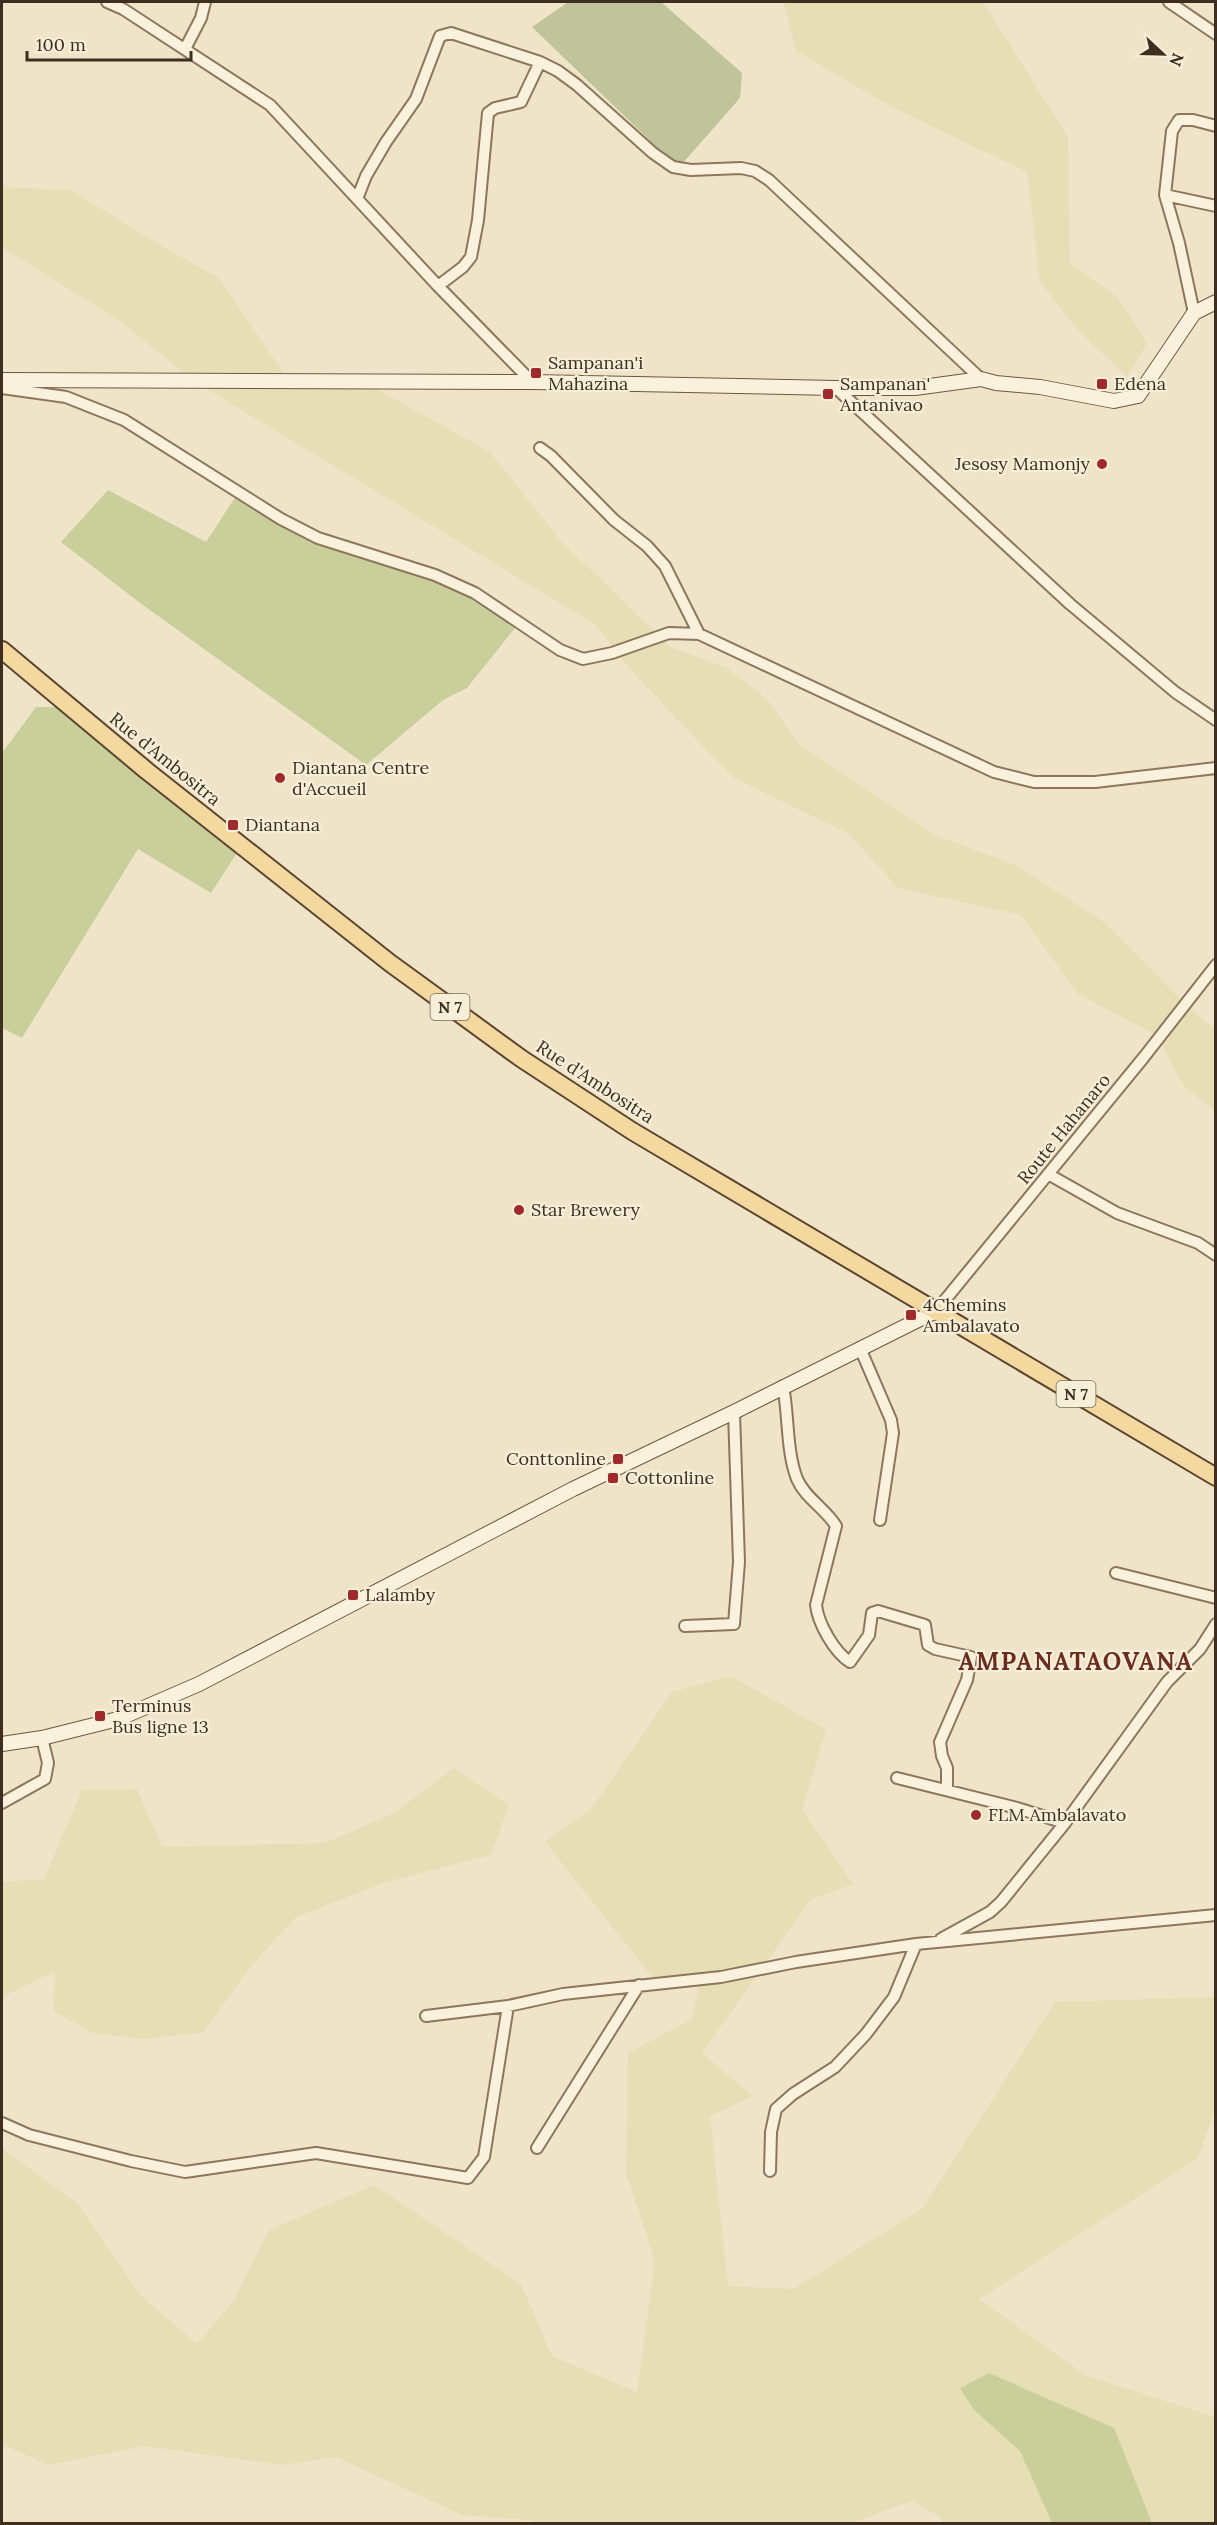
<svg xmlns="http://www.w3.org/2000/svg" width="1217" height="2525" font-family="Lora,serif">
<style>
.farmland{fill:#e6deb5}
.green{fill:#c9cf9b}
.cemetery{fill:#bfc49a}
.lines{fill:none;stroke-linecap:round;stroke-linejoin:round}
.street-casing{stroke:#8d765c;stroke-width:14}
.secondary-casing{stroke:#6f573f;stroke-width:16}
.primary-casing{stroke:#5b4430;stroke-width:20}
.street{stroke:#faf1dc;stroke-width:10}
.secondary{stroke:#faf1dc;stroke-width:14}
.primary{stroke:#f3d9a0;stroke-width:16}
.poi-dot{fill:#9e2a2b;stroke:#f7eed8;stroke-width:2}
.labels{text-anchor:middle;stroke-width:4.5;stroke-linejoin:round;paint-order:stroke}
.shield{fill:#f7eed8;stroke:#756857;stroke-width:1.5}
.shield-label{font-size:16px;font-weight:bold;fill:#3d2e20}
.poi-label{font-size:18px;fill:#3d2e20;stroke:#f7eed8;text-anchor:start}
.street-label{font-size:18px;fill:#3d2e20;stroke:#f7eed8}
.district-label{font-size:24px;font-weight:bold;letter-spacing:1.5px;fill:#6b2e1e;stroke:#f7eed8}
</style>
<rect width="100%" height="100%" fill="#f0e4c8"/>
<path class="farmland" d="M784 2H983L1068 137 1070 263 1117 297 1147 343 1127 377 1077 329 1040 282 1027 172 890 106 796 51Z
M2 187 71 190 155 242 220 279 288 380 364 382 490 452 561 541 671 647 727 668 767 699 799 744 935 835 1018 866 1105 923 1184 1003 1215 1030V1111L1184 1086 1156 1035 1078 994 1021 915 898 888 849 834 732 777 629 668 596 625 194 381 120 321 2 247Z
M731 1676 826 1730 802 1810 853 1884 811 1899 702 2053 753 2096 710 2116 728 2286 794 2289 923 2208 1055 2002 1215 1997V2109L1198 2158 979 2299 1085 2375 1215 2417V2523H1152L1144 2502 989 2373 960 2388 974 2410 1020 2451 1052 2523H942L941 2517 911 2501 852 2523H534L530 2520 462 2515 336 2457 281 2465 145 2446 48 2465 2 2444V2148L78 2204 140 2295 197 2344 235 2299 269 2230 374 2185 521 2284 552 2356 637 2392 655 2261 626 2173 628 2053 692 2019 700 1981 653 1978 545 1842 592 1808 672 1692Z
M454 1768 509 1805 491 1855 386 1882 296 1917 252 1965 203 2032 145 2039 92 2033 54 2011 55 1971 2 1997V1882L44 1879 82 1790 137 1789 162 1847 325 1843 394 1813Z"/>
<path class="green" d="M108 490 206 542 238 493 281 519 435 575 519 623 467 688 443 700 366 765 140 603 61 542Z
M36 707H57L110 747 237 853 211 893 138 849 22 1038 2 1028V753Z
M989 2373 1114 2428 1152 2523H1052L1020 2451 974 2410 960 2388Z"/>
<path class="cemetery" d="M568 2H661L742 73 740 98 682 164 670 160 532 27Z"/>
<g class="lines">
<g class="street-casing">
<path id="street" d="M107 2 123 9 270 105 438 286 532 382
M1169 2 1216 34
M185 49 201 18 205 2
M1165 195 1216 206
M357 199 366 176 386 142 416 99 440 36 451 33 540 62 558 71 577 85 653 153 673 167 691 170 741 168 755 171 769 180 981 379
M438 286 463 267 471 257 478 220 488 113 495 108 521 102 540 62
M1194 313 1179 243 1165 195 1172 131 1179 120H1193L1216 126
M2 388 66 397 124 420 281 519 318 538 435 575 475 593 560 650 583 659 612 653 669 633 699 634 994 772 1034 782H1095L1216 768
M836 388 1070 604 1175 692 1216 720
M540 448 551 456 614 520 647 546 665 566 699 634
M1048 1174 1117 1213 1198 1243 1216 1255
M936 1311 1144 1057 1216 965
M860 1348 891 1420 893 1433 880 1520
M783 1386C789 1416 786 1450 797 1479 805 1498 826 1509 836 1526L816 1605C818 1623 834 1652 850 1662L869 1635 872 1613 878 1611 925 1625 928 1645 935 1649 971 1657 967 1680 940 1742 942 1756 947 1768V1790
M1116 1573 1216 1598
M685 1626 734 1624 739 1562 734 1412
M897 1778 1017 1808 1065 1823
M2 1803 45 1779 48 1763 42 1738
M941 1939 990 1912 1001 1902 1065 1823 1167 1682 1200 1649 1216 1624
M426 2016 508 2006 563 1994 721 1977 796 1962 916 1944 1216 1915
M2 2123 29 2135 131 2161 185 2172 316 2153 468 2178 484 2157 508 2006
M537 2148 639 1985
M770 2171 771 2132 776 2109 793 2094 835 2067 866 2034 894 1997 916 1944"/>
</g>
<g class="secondary-casing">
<path id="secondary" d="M2 380 532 382 836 388H915L981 379 996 383 1040 387 1114 401 1138 396 1194 313 1216 302
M2 1744 42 1738 118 1719 199 1684 573 1489 734 1412 936 1311"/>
</g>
<g class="primary-casing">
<path id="primary" d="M2 650 147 771 390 963 522 1059 632 1131 1216 1477"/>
</g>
<use href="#street" class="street"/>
<use href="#secondary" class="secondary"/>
<use href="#primary" class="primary"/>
</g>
<g class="poi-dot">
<rect x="530" y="367" width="12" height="12" rx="3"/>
<rect x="1096" y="378" width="12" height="12" rx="3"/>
<rect x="822" y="388" width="12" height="12" rx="3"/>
<circle cx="1102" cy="464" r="6"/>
<circle cx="280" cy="778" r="6"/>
<rect x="227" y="819" width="12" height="12" rx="3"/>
<circle cx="519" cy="1210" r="6"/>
<rect x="905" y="1309" width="12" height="12" rx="3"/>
<rect x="612" y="1453" width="12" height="12" rx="3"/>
<rect x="607" y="1472" width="12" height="12" rx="3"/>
<rect x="347" y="1589" width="12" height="12" rx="3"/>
<rect x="94" y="1710" width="12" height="12" rx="3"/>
<circle cx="976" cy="1815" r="6"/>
</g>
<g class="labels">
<g class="shield">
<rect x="430.5" y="994" width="39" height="26" rx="4.5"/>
<rect x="1056.5" y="1381" width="39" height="26" rx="4.5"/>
</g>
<g class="shield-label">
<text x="450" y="1013">N 7</text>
<text x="1076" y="1400">N 7</text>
</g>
<g class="poi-label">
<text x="548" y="369">Sampanan'i<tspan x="548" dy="21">Mahazina</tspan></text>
<text x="840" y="390">Sampanan'<tspan x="840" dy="21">Antanivao</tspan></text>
<text x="1114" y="390">Edena</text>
<text x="1090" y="470" text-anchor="end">Jesosy Mamonjy</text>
<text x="292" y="774">Diantana Centre<tspan x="292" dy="21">d'Accueil</tspan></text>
<text x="245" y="831">Diantana</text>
<text x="531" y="1216">Star Brewery</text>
<text x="923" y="1311">4Chemins<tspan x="923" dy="21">Ambalavato</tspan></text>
<text x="606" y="1465" text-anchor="end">Conttonline</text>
<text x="625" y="1484">Cottonline</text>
<text x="365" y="1601">Lalamby</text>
<text x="112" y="1712">Terminus<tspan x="112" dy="21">Bus ligne 13</tspan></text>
<text x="988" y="1821">FLM Ambalavato</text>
</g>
<g class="street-label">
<text transform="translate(165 759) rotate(39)" y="6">Rue d'Ambositra</text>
<text transform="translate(595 1082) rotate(33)" y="6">Rue d'Ambositra</text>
<text transform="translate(1064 1129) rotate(-51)" y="6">Route Hahanaro</text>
</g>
<g class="district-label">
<text x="1076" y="1670">AMPANATAOVANA</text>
</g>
</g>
<rect width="1217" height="2525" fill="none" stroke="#3d2e20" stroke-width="6"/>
<g transform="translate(1163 54) rotate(112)" stroke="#f7eed8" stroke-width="4.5" paint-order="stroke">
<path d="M0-4.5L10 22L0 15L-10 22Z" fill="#3d2e20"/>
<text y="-9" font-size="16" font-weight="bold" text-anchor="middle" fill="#3d2e20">N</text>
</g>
<path d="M27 51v9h164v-9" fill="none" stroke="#3d2e20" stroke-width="3"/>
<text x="36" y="51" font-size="18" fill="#3d2e20" stroke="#f7eed8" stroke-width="4.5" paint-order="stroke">100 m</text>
</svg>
